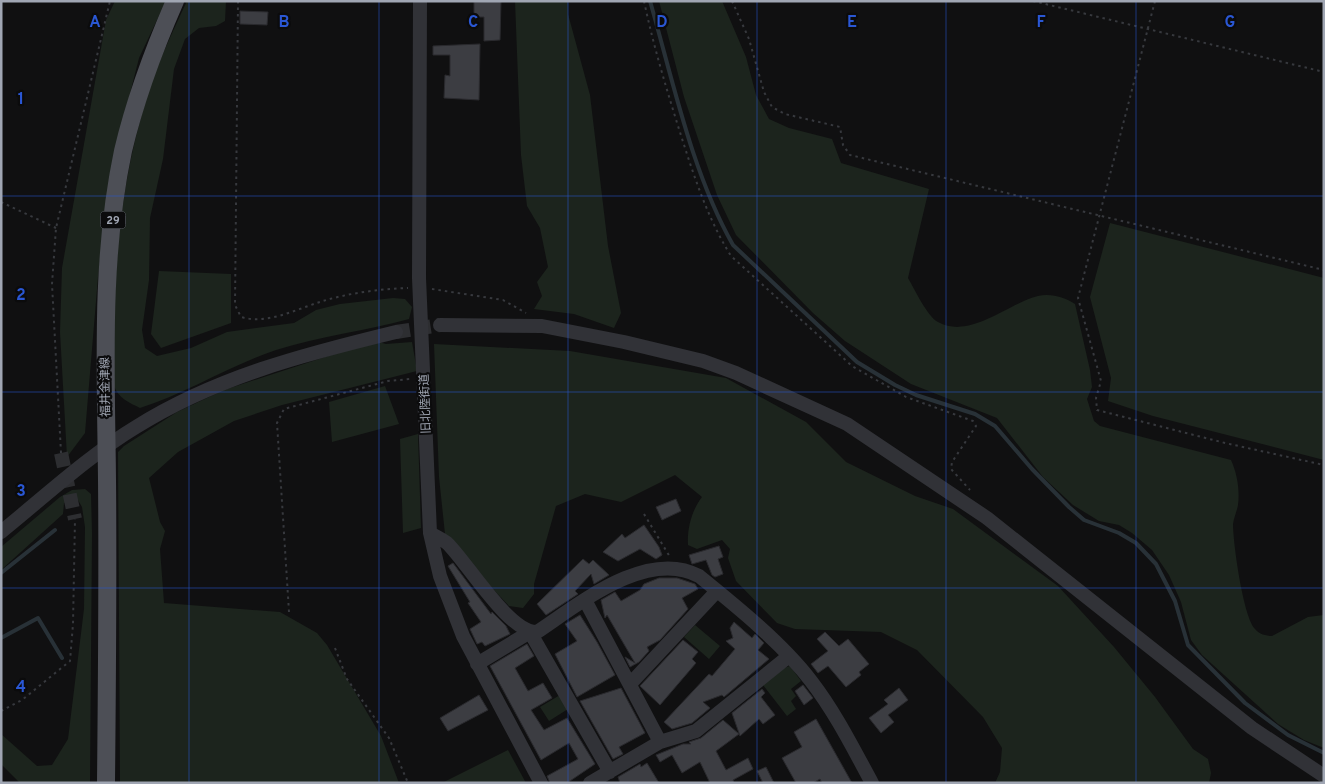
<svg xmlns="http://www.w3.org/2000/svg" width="1325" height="784" font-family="Overpass,'Noto Sans JP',sans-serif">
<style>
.green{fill:#1c241d}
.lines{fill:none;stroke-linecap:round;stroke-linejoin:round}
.stream{stroke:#283137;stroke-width:4}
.building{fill:#3c3d42;stroke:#2a2a2e}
.minor-tunnel{stroke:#2d2e31;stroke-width:14;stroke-dasharray:14 7;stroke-linecap:butt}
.path{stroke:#37393e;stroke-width:2;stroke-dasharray:2.5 4;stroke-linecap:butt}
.minor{stroke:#313237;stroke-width:14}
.major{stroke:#4d4f56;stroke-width:18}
.grid{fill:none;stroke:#2a57d4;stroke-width:1;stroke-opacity:0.55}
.labels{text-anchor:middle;stroke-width:4.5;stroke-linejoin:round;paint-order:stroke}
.shield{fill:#0b0b0c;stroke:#737881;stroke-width:1}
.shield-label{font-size:11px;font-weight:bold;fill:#a0a6b3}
.street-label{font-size:12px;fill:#a0a6b3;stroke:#0b0b0c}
.grid-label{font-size:16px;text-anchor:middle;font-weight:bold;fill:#2a57d4;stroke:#0b0b0c;stroke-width:4.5;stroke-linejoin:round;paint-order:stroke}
</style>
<rect width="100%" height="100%" fill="#101011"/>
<path class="green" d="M115 1H166L139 58 110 173 98 277 85 433 67 457 60 332 62 268 106 20Z
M187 1H226L225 21 216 26 199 28 185 39 174 69 163 159 150 218 149 280 142 330 145 348 157 356 191 348 227 332 294 323 316 310 340 304 393 298 405 299 412 307 409 319C365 331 320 336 276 350 229 366 187 393 140 408 130 403 118 398 114 386 111 375 114 353 114 341 114 259 122 178 146 100 156 66 172 33 187 1Z
M515 1H568V14L590 95 608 246 621 313 614 328 574 314 534 309 542 296 537 282 548 267 540 228 527 206 521 155Z
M659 1H722L746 57 756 95 769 119 789 128 832 139 841 163 929 189 908 278C915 290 927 316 938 322 970 340 1009 303 1038 296 1051 293 1064 297 1075 304L1090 370 1092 387 1087 399 1094 421 1100 426 1231 460C1237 473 1240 490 1238 505 1237 511 1234 517 1233 524 1233 542 1243 616 1255 629 1259 634 1266 636 1272 636L1308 617 1324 615V748L1304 740 1278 724 1202 655 1191 640 1181 602 1169 575 1152 550 1132 533 1119 525 1099 521 1073 505 1043 477 997 418 911 384 845 341 813 313 736 235 717 195 684 97Z
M1110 223 1324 278V460L1153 416 1108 401 1111 378 1090 297Z
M159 271 231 274V323L161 348 151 334Z
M374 341 386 344 412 342 417 371 282 405 234 421 178 452 149 478 160 522 165 531 160 549 164 603 280 612 317 633 327 645 381 736 399 783H120L118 452 124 446 177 412 224 390Z
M434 344 570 351 726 378 806 422 846 462 915 496 953 509 1058 586 1114 647 1155 697 1193 749 1208 759 1211 773 1209 783H995L1000 772 1002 748 983 717 917 650 881 632 795 629 777 623 736 581 728 558 730 549 722 540 697 549 688 545C687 528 692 510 702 497L675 475 621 502 585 494 556 506 534 584V594L523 608 509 606 461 555 445 534 439 477Z
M385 386 399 424 332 442 329 402Z
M418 434 421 528 403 533 400 439Z
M85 489 91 494 92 533 90 783H20L1 764V734L37 766 52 765 68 739 84 609 85 527 82 507 78 500 64 503 63 514 1 570V547L60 497 72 490Z
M695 625 720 646 709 659 684 637Z
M790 666 801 681 791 689 796 696 791 701 796 709 787 716 763 685 784 668Z
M560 695 568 709 549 721 540 707Z
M508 750 526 783H442Z"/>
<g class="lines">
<path class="stream" d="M650 1C673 81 692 173 733 245L857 362 895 385 916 395 975 414 995 426 1032 469 1069 507 1084 520 1119 533 1136 543 1156 564 1175 601 1188 645 1245 703 1288 735 1324 753
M1 573 55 530
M1 638 38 618 62 658"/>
</g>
<path class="building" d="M501 1 500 40 484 41V17H474V2Z
M240 11 268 12 267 25 240 24Z
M480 44 479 100 444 98 445 75 450 76V55H433V46Z
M676 499 681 511 662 520 656 507Z
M644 525 659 547 662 555 656 559 640 549 618 561 603 552 622 534 625 538Z
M719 546 723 557 718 559 723 574 715 577 712 575 706 560 692 564 689 555Z
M583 559 589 564 593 560 609 575 594 584 591 574 575 591 578 594 546 615 537 604Z
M453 563 491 614 492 612 506 626 510 634 485 646 482 642 477 644 470 629 481 622 468 603 470 602 448 566Z
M659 578H677L695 584 698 589 682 598 688 609 660 640 647 647 649 651 639 662 630 667 625 657 635 663 607 615 605 618 601 600 615 592 621 601 640 590 644 584Z
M580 615 597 642 615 675 577 697 555 654 577 641 565 624Z
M734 622 752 638 755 634 764 643 758 650 769 659 724 697 722 695 703 702 710 708 692 723 672 729 664 722 709 674 712 676 735 649 726 641 733 638 730 628Z
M825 632 839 646 848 639 869 664 859 672 861 675 846 687 828 666 818 673 811 664 828 651 817 639Z
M683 640 698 652 692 659 696 663 660 705 640 686Z
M527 644 534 656 515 668 528 691 543 683 552 698 531 710 544 730 567 718 595 764 567 783H550L547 776 578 759 569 743 541 760 490 666Z
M803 685 813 698 804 705 795 691Z
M621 688 645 733 619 747 623 754 613 759 580 701Z
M899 688 908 700 888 715 894 722 881 733 869 718 888 704 884 700Z
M762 689 765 693 761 697 775 715 763 724 759 719 740 736 732 713Z
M479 695 488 710 448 731 440 718Z
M816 719 852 783H822L820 779 813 783H796L782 758 802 747 794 732Z
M723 720 739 734 716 751 726 770 748 758 753 769 733 780 734 783H710L700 762 682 773 672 755 660 762 656 755 683 744H691L689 742 701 738Z
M647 763 659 783H620L618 777 640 764 641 767Z
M766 767 774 783H763L757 771Z"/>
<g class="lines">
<path class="minor-tunnel" d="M396 332 440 325
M61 453 75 519"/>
<path class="path" d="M238 1 235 305 241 317C268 325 296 309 323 301 349 293 380 289 408 288
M644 1C653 44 665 84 678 126 692 170 706 216 731 256L852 366 906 397 973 421 976 426 952 462 951 469 970 490
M732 1 749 39 764 92 772 107 785 114 840 127 843 145 850 155 1324 270
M1033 1 1324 72
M1155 1 1078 298 1101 381 1096 398 1097 410 1225 443 1324 465
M1 202 56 228
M432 289 503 300 526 313
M61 453 52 284 56 228 110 1
M644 514 670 557
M289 612 277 423 284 409 388 381 410 379
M335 648 347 679 389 738 408 783
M1 711 22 700 70 661 73 624 75 519"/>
<path class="minor" d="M420 1 419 278 430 533 440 576 463 636 541 783
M440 325 542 326 624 342 703 361 736 373 847 424 987 518 1252 728 1324 776
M1 532C43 498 91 454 136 427 216 377 305 354 396 332
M430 533C435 536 442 539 447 543 467 562 509 633 537 632 579 604 647 548 699 576 736 606 783 644 811 681 835 712 853 748 872 783
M585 600 660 742
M477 664 530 632 610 772
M631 683 717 591
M590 783 660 742 696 731 789 656"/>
<path class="major" d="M106 783C107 682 108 581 107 480 106 370 100 260 123 151 135 100 154 49 175 1"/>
</g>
<path class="grid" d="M189 1V783M379 1V783M568 1V783M757 1V783M946 1V783M1136 1V783M1 196H1324M1 392H1324M1 588H1324"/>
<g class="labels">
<rect class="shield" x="100.5" y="211.5" width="25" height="17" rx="4"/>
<g class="shield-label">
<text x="113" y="224">29</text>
</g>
<g class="street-label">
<text transform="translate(105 387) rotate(-91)" y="4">福井金津線</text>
<text transform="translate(425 404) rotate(-92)" y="4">旧北陸街道</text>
</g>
</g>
<g class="grid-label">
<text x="95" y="27">A</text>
<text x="284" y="27">B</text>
<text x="473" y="27">C</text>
<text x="662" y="27">D</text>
<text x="852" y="27">E</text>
<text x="1041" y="27">F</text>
<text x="1230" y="27">G</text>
<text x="21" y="104">1</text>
<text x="21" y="300">2</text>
<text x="21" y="496">3</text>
<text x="21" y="692">4</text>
</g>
<rect width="1325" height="784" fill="none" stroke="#a0a6b3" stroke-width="5"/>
</svg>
